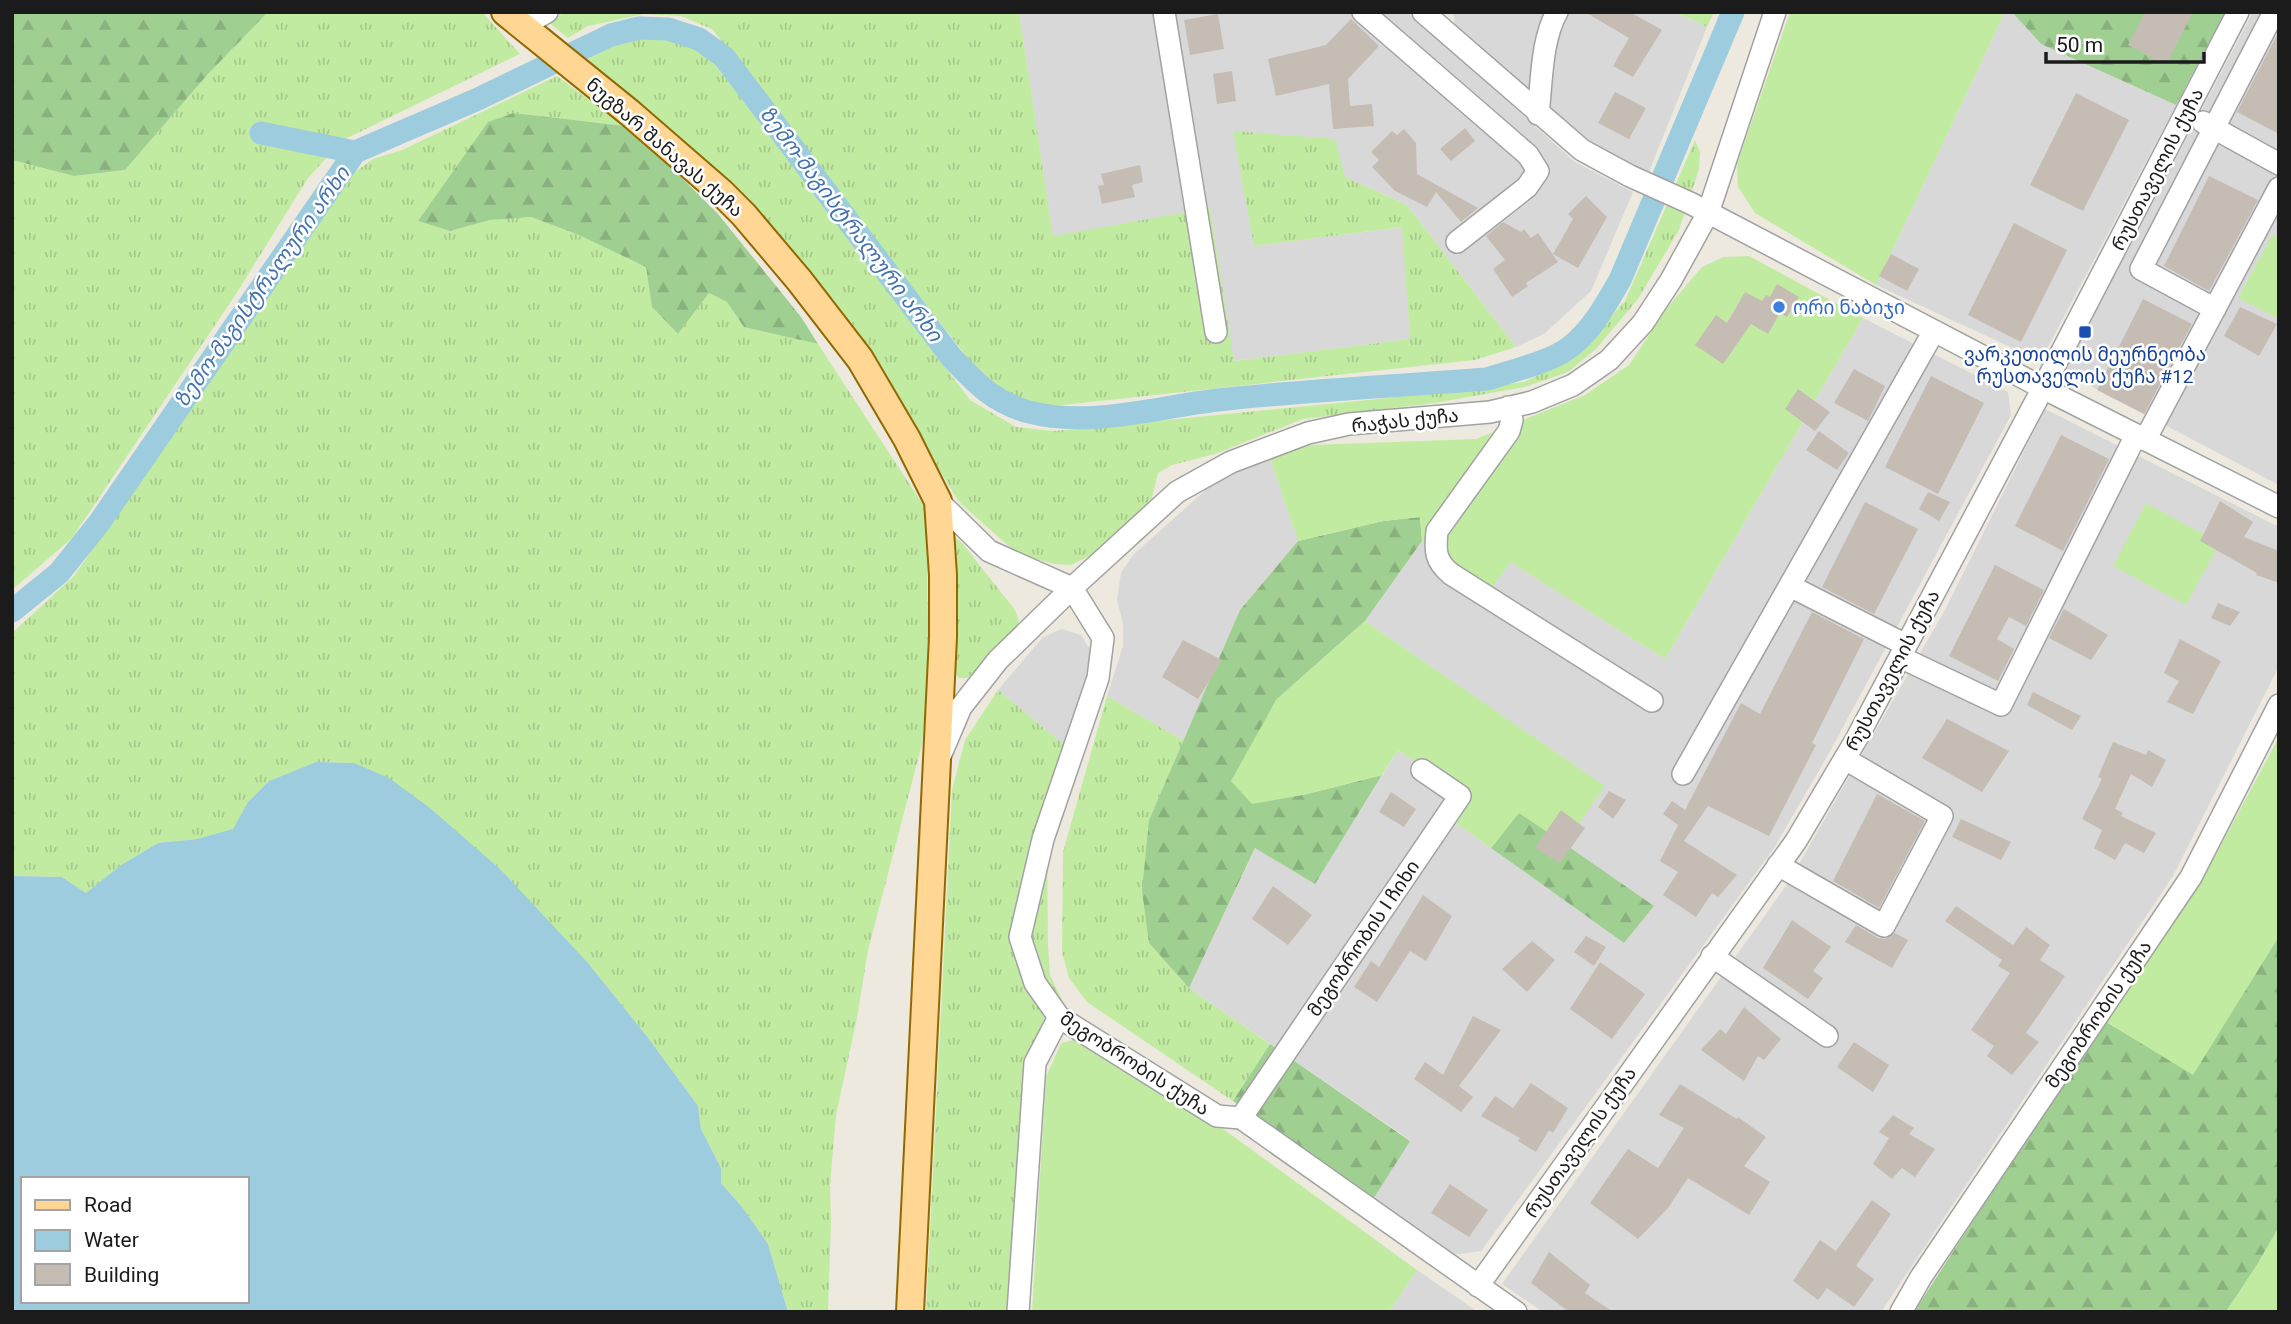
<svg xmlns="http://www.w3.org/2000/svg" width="2291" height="1324" font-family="Roboto,'Noto Sans Georgian',sans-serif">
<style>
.residential{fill:#d9d8d8}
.grass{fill:url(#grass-tufts)}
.forest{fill:url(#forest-firs)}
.garden{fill:#c2eba2}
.water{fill:#9dccde;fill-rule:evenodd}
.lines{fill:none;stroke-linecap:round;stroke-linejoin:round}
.canal{stroke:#9dccde;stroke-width:23}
.building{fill:#c5bcb3}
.minor-casing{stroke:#a2a2a2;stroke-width:24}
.major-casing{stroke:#926900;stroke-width:30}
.minor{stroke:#fff;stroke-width:21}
.major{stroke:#ffd693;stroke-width:26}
.shop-dot{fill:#3f7fe0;stroke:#fff;stroke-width:2.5}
.transit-dot{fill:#1a4fb4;stroke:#fff;stroke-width:2.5}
.labels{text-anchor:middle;stroke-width:5;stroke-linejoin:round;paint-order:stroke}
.street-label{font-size:19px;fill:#1b1b1b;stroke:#fff}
.shop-label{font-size:19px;fill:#366cbe;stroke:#fff;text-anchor:start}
.transit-label{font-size:19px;fill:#164399;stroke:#fff}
.water-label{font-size:21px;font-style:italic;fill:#4473ad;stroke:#fff}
</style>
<defs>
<pattern id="grass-tufts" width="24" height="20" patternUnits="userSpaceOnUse" patternTransform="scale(1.75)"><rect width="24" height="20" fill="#c2eba2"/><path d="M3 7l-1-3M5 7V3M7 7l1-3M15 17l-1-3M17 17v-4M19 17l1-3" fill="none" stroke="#a6c98b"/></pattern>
<pattern id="forest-firs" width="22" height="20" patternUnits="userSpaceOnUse" patternTransform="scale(1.75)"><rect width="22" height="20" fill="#a0cf92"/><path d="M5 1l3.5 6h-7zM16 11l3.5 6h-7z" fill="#89b17d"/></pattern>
</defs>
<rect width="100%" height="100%" fill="#ede9df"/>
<path class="residential" d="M1019 12H1407L1575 162 1633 192 1591 291 1544 334 1516 347 1407 205 1345 177 1254 246 1403 227 1410 339 1233 361 1210 208 1053 237Z
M1453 12H1675L1707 27 1648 174 1586 142 1455 27Z
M2005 12H2012L2041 44 2176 105 2042 358 2032 357 1876 285Z
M2253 12H2279V238L2272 235 2239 297 2279 319V485L2064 372Z
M1863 318 2008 392 2011 415 1828 755 1774 848 1481 1251 1451 1255 1372 1201 1410 1140 1189 988 1256 847 1315 884 1398 750 1458 790 1439 811 1624 943 1654 906 1565 844 1604 786 1365 621 1422 541 1491 588 1509 561 1665 659Z
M2045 409 2279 527V666L2173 876 1881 1312H1543L1502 1284 1788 883 1945 610Z
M1269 455 1298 541 1240 610 1184 741 1107 696 1123 646V624L1117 599 1121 573 1133 555 1218 479Z
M1062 629 1081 635 1094 656 1076 755 998 690 1043 637Z
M1417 1270 1478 1312H1389Z"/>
<path class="grass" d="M268 12H482L520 54 343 140 308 178 236 294 72 538 12 590V160L74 176 125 170 208 74Z
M566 12H1019L1053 236 1210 208 1234 361 1410 339 1402 227 1254 246 1233 131 1335 139 1345 177 1407 205 1516 347 1475 360 1044 407 1000 391 983 378 712 29 681 16 644 14 588 26 568 38 547 21Z
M1675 12H1714L1707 27Z
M652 36C677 37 693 44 712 60L970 400 1016 427 1055 431 1378 399 1524 382 1573 359 1625 301 1695 140 1700 152 1699 169 1679 230 1638 299 1596 349 1568 372 1525 387 1434 403 1303 419 1215 454 1172 465 1158 473 1151 502 1094 554 1071 565 1054 564 1032 558 1012 549 959 502 855 334 729 180 587 60 624 40Z
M557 76 625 126 514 113 419 221 450 231 490 220 531 217 579 235 647 267 652 307 678 334 709 293 727 302 744 327 818 344 929 514 927 590 930 668 922 744 868 950 857 1018 836 1115 830 1186 831 1223 828 1312H788L768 1244 743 1208 721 1183V1168L701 1129 698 1106 649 1039 588 963 354 763 316 762 269 781 248 802 234 829 197 839 158 843 121 865 86 893 62 877 12 876V633L74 576 349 176 373 159 402 150Z
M954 536 963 544 1015 610 1019 621 1015 631 968 678H959L954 672 957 564 949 538Z
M998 690 1076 755 1047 843 1048 945 1050 975 1064 1004 1043 1031 1013 1312H926L952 790 965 740Z
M1107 696 1184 741 1149 820V943L1189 988 1270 1044 1233 1101 1087 1002 1069 978 1062 952 1063 852Z"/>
<path class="forest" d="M12 12H268L208 74 125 170 74 176 12 160Z
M2012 12H2225L2176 105 2041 44Z
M514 113 625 126 668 164 718 214 801 317 818 344 744 327 727 302 709 293 678 334 652 307 646 267 579 235 531 217 490 220 450 231 418 221 488 122Z
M1420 517 1422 541 1365 621 1276 700 1303 795 1382 775 1315 884 1255 848 1189 988 1149 943 1142 891 1149 820 1240 610 1298 541 1383 521Z
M1519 812 1654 906 1624 943 1491 848Z
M2279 936V1227L2257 1265 2226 1312H1914L2103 1020 2193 1074Z
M1270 1044 1410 1141 1372 1201 1233 1101Z"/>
<path class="garden" d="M1790 12H2005L1876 285 1755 213 1738 187 1737 164Z
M2272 235 2279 238V319L2238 298Z
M1749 256 1863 318 1665 659 1510 562 1492 588 1422 541 1420 517 1383 521 1298 541 1269 455 1312 445 1476 439 1585 395 1629 365 1667 308 1702 267 1723 257Z
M2146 503 2220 543 2186 605 2113 566Z
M1365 621 1605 786 1565 844 1519 813 1491 848 1439 811 1458 790 1398 750 1382 775 1303 795 1252 804 1231 781 1276 700Z
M2279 737V936L2193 1075 2103 1020 2198 888Z
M1094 1035 1417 1270 1389 1312H1032L1046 1077 1061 1043Z
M2279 1227V1312H2226L2257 1265Z"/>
<path class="water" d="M316 762 354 763 389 778 430 808 501 870 588 963 649 1039 698 1106 701 1129 721 1168V1183L743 1208 768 1244 788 1312H12V876L62 877 86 893 121 865 158 843 197 839 233 829 248 802 269 781ZM23 1179H247V1301H23Z"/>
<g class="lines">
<path class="canal" d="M261 133 355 152
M12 611 59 573 99 523 355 152 478 99 611 35 639 28 668 29 699 39 724 57 952 358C977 384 993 402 1029 412 1089 428 1157 407 1218 400 1307 390 1398 386 1487 379 1511 371 1551 362 1570 347 1593 329 1606 304 1620 280L1733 12"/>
</g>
<path class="building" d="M1585 12H1630L1662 30 1633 77 1613 66 1629 38Z
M2145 12H2193L2166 65 2128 45Z
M1218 14 1224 49 1190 55 1184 20Z
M1351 19 1379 46 1348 79 1350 106 1372 104 1374 126 1333 129 1329 84 1276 96 1268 59 1326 45Z
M2279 31V134L2237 112Z
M1232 71 1236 101 1217 104 1213 74Z
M1615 92 1646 108 1629 139 1598 123Z
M2076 93 2129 120 2083 211 2030 185Z
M1465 128 1475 141 1451 161 1440 149Z
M1404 129 1416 143 1417 174 1478 208 1461 222 1436 192 1427 207 1395 191 1372 167 1379 160 1371 152 1392 131 1397 135Z
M1140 165 1143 182 1132 185 1135 197 1102 204 1098 186 1104 185 1101 174Z
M2209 176 2258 200 2209 291 2164 266Z
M1586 196 1607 217 1578 268 1553 254 1573 219 1568 214Z
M1503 222 1521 232 1524 229 1531 238 1538 233 1558 262 1526 283 1528 286 1512 297 1493 269 1505 260 1486 236Z
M2014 223 2067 250 2021 342 1968 315Z
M1891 254 1919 269 1907 291 1879 276Z
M1777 284 1799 297 1787 317 1780 313 1768 334 1751 324 1723 364 1695 345 1716 315 1727 323 1745 292 1762 301 1766 295 1770 297Z
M2143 299 2192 324 2144 414 2097 390Z
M2240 307 2277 324 2259 356 2224 336Z
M1854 369 1885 386 1868 421 1834 403Z
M1931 376 1984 403 1938 494 1885 467Z
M1798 389 1830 412 1815 431 1785 409Z
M1819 431 1849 453 1837 470 1806 450Z
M2061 435 2109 459 2063 551 2015 526Z
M1928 492 1950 502 1939 521 1919 509Z
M2220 501 2253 522 2244 537 2279 551V583L2256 575 2257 573 2200 541Z
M1865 502 1918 529 1874 614 1822 587Z
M1995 565 2044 590 2026 626 2009 617 1997 639 2014 649 1998 681 1949 656Z
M2218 603 2240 612 2230 626 2211 618Z
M2064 609 2108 635 2091 660 2049 638Z
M1812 612 1864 639 1812 743 1816 745 1769 836 1708 806 1684 841 1737 875 1718 897 1712 893 1696 917 1663 895 1678 872 1660 861 1678 825 1663 814 1672 801 1685 810 1741 703 1760 714Z
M2180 639 2221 661 2193 714 2167 702 2179 681 2164 673Z
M1183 640 1222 660 1198 699 1162 677Z
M2033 692 2081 716 2072 730 2027 705Z
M1947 719 2009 751 1982 792 1922 758Z
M2113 742 2146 755 2148 750 2166 760 2152 787 2131 774 2115 809 2123 813 2121 816 2156 833 2144 853 2125 843 2115 860 2094 848 2102 830 2082 819 2102 779 2098 777Z
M1609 791 1626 800 1613 819 1598 807Z
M1391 792 1416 809 1404 827 1379 812Z
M1877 794 1925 821 1879 908 1833 881Z
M1561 810 1585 828 1560 863 1535 848Z
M1961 819 2011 842 2001 860 1952 837Z
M1273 886 1312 915 1288 945 1252 919Z
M1423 895 1452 916 1426 961 1410 951 1377 1002 1354 987 1371 961 1379 967Z
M1956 906 2013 945 2026 927 2050 945 2040 960 2065 976 2026 1033 2039 1042 2012 1075 1987 1056 1994 1046 1971 1030 2010 973 1998 966 2002 960 1945 921Z
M1792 920 1831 947 1813 971 1823 978 1808 999 1763 968Z
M1856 925 1878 938 1885 939 1895 933 1908 940 1892 968 1845 942Z
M1586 936 1606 947 1594 966 1574 952Z
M1532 941 1555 960 1527 992 1502 969Z
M1600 962 1645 994 1612 1039 1570 1009Z
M1744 1007 1781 1039 1764 1060 1758 1056 1744 1081 1701 1050 1720 1029 1726 1034Z
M1473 1016 1501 1030 1459 1086 1473 1097 1461 1112 1414 1079 1425 1062 1443 1075Z
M1854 1042 1889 1065 1873 1092 1837 1067Z
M1531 1083 1568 1108 1553 1133 1549 1130 1536 1152 1518 1141 1520 1138 1481 1116 1495 1096 1513 1108Z
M1680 1084 1737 1119 1738 1117 1766 1137 1744 1166 1770 1182 1749 1215 1688 1178 1668 1208 1638 1239 1590 1203 1628 1149 1658 1168 1684 1128 1659 1115Z
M1893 1115 1914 1128 1909 1134 1935 1149 1915 1177 1902 1168 1892 1179 1873 1164 1889 1138 1879 1132Z
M1450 1184 1488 1210 1469 1237 1431 1213Z
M1872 1200 1891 1214 1856 1266 1874 1279 1854 1307 1827 1288 1818 1300 1793 1281 1820 1240 1836 1251Z
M1549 1252 1590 1285 1585 1293 1613 1312H1569L1531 1283Z"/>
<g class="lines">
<g class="minor-casing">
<path id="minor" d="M1164 12 1216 332
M1363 12 1528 155 1538 171 1527 187 1457 242
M1423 12 1582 150 1630 176 1690 203 2043 388 2279 507
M523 26 547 12
M1538 114C1542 81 1541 41 1557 12
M2203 122 2279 164
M2215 309 2141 269 2274 12
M1508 407 1512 420 1509 431 1437 531C1435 551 1435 561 1451 574L1652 701
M2145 440 2279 188
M938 501 989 551 1072 588 1103 638 1098 678 1043 839 1020 937 1035 983 1059 1017 1217 1116 1241 1118 1516 1312
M1790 586 1906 645
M1900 657 2001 705 2136 435
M941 754 961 707 998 660 1072 588 1177 492 1231 462 1308 433 1349 424 1490 412 1532 402 1573 385 1609 360 1643 323 1671 280 1708 213 1775 12
M1683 774 1934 331
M1778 865 1884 926 1942 816 1845 759
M1712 956 1827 1036
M1241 1118 1460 796 1422 770
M1478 1286 1796 841 1857 738 2043 388 2238 12
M1018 1312 1035 1063 1059 1017
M1901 1312 1921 1277 2191 877 2279 705"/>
</g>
<g class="major-casing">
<path id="major" d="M505 12 630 113 721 192 744 215 799 280 860 359 907 439 938 501 943 575V637L910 1312"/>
</g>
<use href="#minor" class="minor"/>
<use href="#major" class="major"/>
</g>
<circle class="shop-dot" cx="1779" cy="307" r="7"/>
<rect class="transit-dot" x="2078" y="325" width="14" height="14" rx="3.5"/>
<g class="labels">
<g class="street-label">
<text transform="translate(665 147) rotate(41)" y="7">ნუგზარ შანავას ქუჩა</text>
<text transform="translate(2157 169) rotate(-63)" y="7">რუსთაველის ქუჩა</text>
<text transform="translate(1405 420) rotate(-6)" y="7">რაჭას ქუჩა</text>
<text transform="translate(1892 670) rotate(-62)" y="7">რუსთაველის ქუჩა</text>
<text transform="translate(1363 938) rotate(-56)" y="7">მეგობრობის I ჩიხი</text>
<text transform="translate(2098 1014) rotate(-56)" y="7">მეგობრობის ქუჩა</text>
<text transform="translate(1135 1063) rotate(33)" y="7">მეგობრობის ქუჩა</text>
<text transform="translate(1580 1142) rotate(-55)" y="7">რუსთაველის ქუჩა</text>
</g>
<g class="shop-label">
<text x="1793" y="314">ორი ნაბიჯი</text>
</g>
<g class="transit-label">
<text x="2085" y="361">ვარკეთილის მეურნეობა<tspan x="2085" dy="22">რუსთაველის ქუჩა #12</tspan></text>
</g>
<g class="water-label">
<text transform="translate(851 224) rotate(53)" y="7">ზემო-მაგისტრალური არხი</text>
<text transform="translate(262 287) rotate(-55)" y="7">ზემო-მაგისტრალური არხი</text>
</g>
</g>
<rect width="2291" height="1324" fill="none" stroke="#1b1b1b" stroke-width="28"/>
<rect x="21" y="1177" width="228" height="126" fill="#ffffff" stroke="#a4a4a4" stroke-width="2"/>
<rect x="35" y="1200" width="35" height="10" fill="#ffd693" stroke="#a4a4a4" stroke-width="2"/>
<text x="84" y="1212" font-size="21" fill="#1b1b1b">Road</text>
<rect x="35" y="1230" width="35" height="21" fill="#9dccde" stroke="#a4a4a4" stroke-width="2"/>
<text x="84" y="1247" font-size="21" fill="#1b1b1b">Water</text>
<rect x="35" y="1264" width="35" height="21" fill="#c5bcb3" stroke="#a4a4a4" stroke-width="2"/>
<text x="84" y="1282" font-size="21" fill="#1b1b1b">Building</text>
<path d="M2046 52v10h158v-10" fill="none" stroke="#1b1b1b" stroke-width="3.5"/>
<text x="2056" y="52" font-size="21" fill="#1b1b1b" stroke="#ffffff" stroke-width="5" paint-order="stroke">50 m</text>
</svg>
